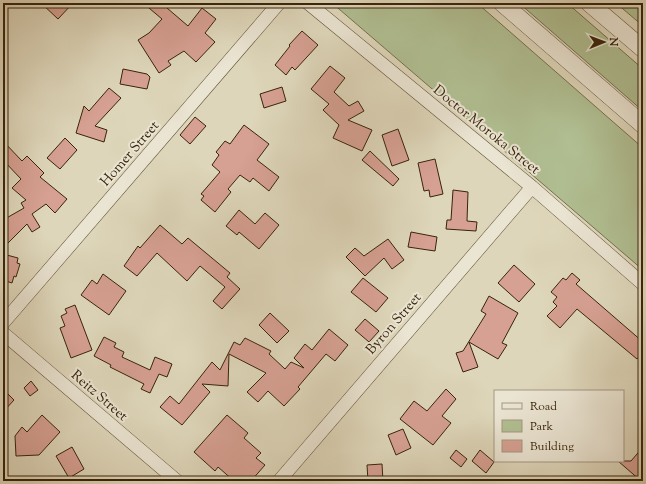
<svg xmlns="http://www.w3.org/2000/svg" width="646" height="484" font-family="'Sorts Mill Goudy',serif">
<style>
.green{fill:#b0be91;stroke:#74714e}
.building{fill:#d6a092;stroke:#38240a}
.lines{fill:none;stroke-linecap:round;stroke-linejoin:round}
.minor-casing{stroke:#625036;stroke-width:14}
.tertiary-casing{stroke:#625036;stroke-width:18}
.minor{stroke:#eae4d2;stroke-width:13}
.tertiary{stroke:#eae4d2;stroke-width:17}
.labels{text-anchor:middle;stroke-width:4;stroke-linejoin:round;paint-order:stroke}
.street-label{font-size:14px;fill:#38240a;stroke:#eae4d2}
</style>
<rect width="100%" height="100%" fill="#ded6ba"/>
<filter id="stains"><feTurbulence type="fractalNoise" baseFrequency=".005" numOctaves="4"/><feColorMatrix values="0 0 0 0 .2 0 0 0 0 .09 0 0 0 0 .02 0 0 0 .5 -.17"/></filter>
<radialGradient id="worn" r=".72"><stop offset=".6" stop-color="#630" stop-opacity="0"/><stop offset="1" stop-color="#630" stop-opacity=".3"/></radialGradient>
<path class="green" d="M332 3H477L643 148V270Z
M519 3H567L643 69V111Z
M616 3H643V26Z"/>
<path class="building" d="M41 3H73L58 19Z
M143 3H171L167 8 188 26 202 8 216 19 205 33 215 42 196 62 184 51 168 61 171 65 159 73 138 40 149 33 162 19Z
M302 31 318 45 295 70 292 67 286 75 275 65 290 46 289 45Z
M330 66 345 78 334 92 349 106 358 101 364 111 348 120 372 130 362 151 333 138 339 125 323 110 329 104 311 89Z
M123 69 147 74 150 77 147 89 120 84Z
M282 87 286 101 264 108 260 94Z
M109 88 121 98 95 126 107 130 104 142 76 133 84 106 89 111Z
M195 117 206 126 190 144 180 135Z
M244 125 269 144 257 160 279 177 269 191 253 178 250 182 240 175 228 189 231 192 215 212 201 200 204 196 201 194 220 172 212 165 219 155 216 152 225 141 230 144Z
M398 129 409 160 392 166 382 135Z
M65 138 77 150 60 169 47 158Z
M3 141 22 161 27 156 44 173 40 177 67 199 55 213 46 204 32 214 40 227 32 232 27 224 3 248V220L24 208 21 203 26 200 12 188 21 179 3 160Z
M370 151 399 179 393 186 362 160Z
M435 159 443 194 430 197 429 190 424 191 418 163Z
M453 190 468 192 467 221 477 222 476 231 446 229 447 220H451Z
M239 210 255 224 265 213 279 225 259 249 239 232 237 235 226 226Z
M160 225 182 244 188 238 230 273 227 277 240 289 222 309 213 301 225 287 200 266 187 281 157 253 137 276 124 266 138 246 140 248Z
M411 232 437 237 435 251 408 247Z
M388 239 404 260 392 269 384 258 365 276 346 257 355 248 364 256Z
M3 254 18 258 17 263 20 264 16 277 14 276 12 283 3 280Z
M514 265 535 284 519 302 498 283Z
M572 273 580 280 576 284 643 342V352L637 359 577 309 560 328 547 316 557 306 553 302 557 297 551 292 563 278 566 280Z
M103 274 126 291 109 315 81 295 92 280 97 284Z
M363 278 388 298 376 312 351 292Z
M489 296 518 313 502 343 507 345 498 359 469 342 478 367 463 372 456 353 463 351 486 314 481 311Z
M75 305 92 350 71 358 60 328 65 326 61 316 67 313 65 309Z
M270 313 289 331 277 343 259 325Z
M365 319 379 331 369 342 355 330Z
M329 329 348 345 335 361 326 354 298 387 300 389 284 406 268 391 258 402 247 392 266 373 229 354 228 386 202 384 210 392 182 425 160 407 170 396 179 404 212 362 220 370 234 342 240 345 245 338 271 351 269 354 285 369 291 362 304 368 294 358 305 344 312 350Z
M104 337 116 343 114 347 124 352 122 357 150 370 155 357 172 364 167 377 159 374 150 393 141 389 144 384 110 367 111 365 94 356Z
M31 381 38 390 30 396 24 388Z
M3 389 14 400 3 412Z
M446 389 456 399 442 416 451 423 433 445 400 419 414 401 427 411Z
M42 415 60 432 39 455 16 456 15 436 22 427 27 432Z
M227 415 248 433 244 438 261 453 256 458 265 465 251 481H244L240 477 234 481 218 467 215 471 194 452Z
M403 429 411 448 396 455 388 435Z
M72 447 84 469 69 478 56 456Z
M643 447V481H641L618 461H631Z
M456 450 467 459 461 467 450 458Z
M480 450 494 462 486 473 472 461Z
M382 464 383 481H368L367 465Z"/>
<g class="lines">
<g class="minor-casing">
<path id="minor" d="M308 3 532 187 643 284
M3 323 279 3
M3 333 177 481
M279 481 532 187"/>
</g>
<g class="tertiary-casing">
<path id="tertiary" d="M502 3 643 125
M589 3 643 49"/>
</g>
<use href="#minor" class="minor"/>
<use href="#tertiary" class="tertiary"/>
</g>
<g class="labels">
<g class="street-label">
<text transform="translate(487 129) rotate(39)" y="5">Doctor Moroka Street</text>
<text transform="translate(129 153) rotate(-49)" y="5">Homer Street</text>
<text transform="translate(393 323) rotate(-49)" y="5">Byron Street</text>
<text transform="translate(100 395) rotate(41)" y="5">Reitz Street</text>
</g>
</g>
<rect width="646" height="484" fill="none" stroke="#ded6ba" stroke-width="16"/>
<rect x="4" y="4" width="638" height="476" fill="none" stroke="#38240a" stroke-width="2"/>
<rect x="8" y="8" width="630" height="468" fill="none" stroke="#38240a"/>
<rect x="494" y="390" width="130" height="72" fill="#eae4d2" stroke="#a39782"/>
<rect x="502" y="403" width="20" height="6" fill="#eae4d2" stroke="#a39782"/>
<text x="530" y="410" font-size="12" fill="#38240a">Road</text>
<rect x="502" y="420" width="20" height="12" fill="#b0be91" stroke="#a39782"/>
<text x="530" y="430" font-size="12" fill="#38240a">Park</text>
<rect x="502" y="440" width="20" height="12" fill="#d6a092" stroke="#a39782"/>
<text x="530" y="450" font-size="12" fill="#38240a">Building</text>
<g transform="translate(604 42) rotate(89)" stroke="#eae4d2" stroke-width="3" paint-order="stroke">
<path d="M0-3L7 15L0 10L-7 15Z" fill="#38240a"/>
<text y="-6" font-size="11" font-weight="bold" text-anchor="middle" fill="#38240a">N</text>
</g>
<rect width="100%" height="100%" filter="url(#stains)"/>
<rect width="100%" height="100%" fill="url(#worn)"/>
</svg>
